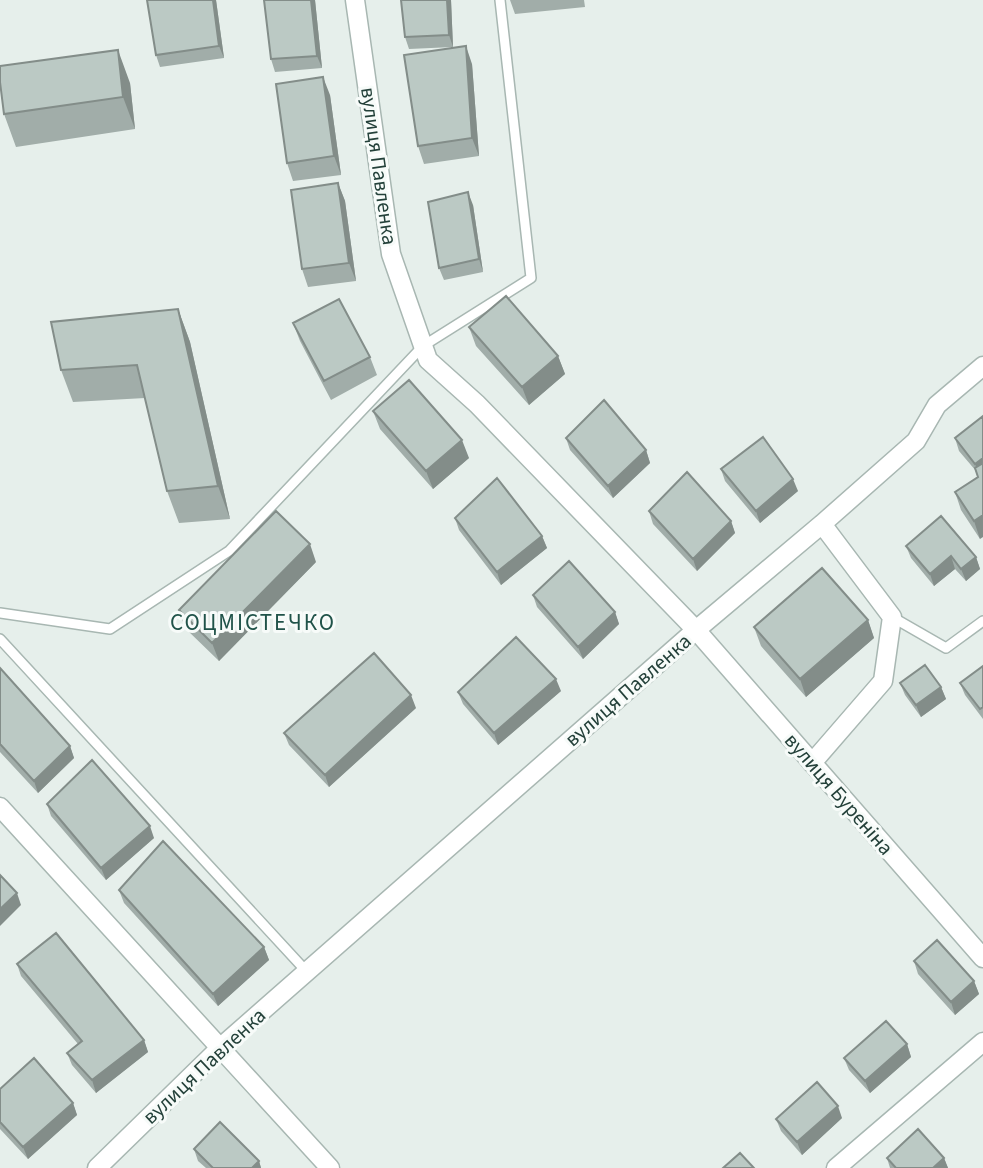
<svg xmlns="http://www.w3.org/2000/svg" width="983" height="1168" font-family="'Source Sans 3',sans-serif">
<style>
.lines{fill:none;stroke-linecap:round;stroke-linejoin:round}
.lane-casing{stroke:#a8b7b2;stroke-width:12}
.street-casing{stroke:#a8b7b2;stroke-width:21}
.lane{stroke:#fff;stroke-width:9}
.street{stroke:#fff;stroke-width:18}
.wall{fill:#a1ada9}
.shaded-wall{fill:#838d89}
.building{fill:#bbc9c4;stroke:#838d89;stroke-width:2}
.labels{text-anchor:middle;stroke-width:6;stroke-linejoin:round;paint-order:stroke}
.street-label{font-size:21px;fill:#24413a;stroke:#f7fbf9}
.neighbourhood-label{font-size:23px;letter-spacing:2px;fill:#205349;stroke:#f7fbf9}
</style>
<rect width="100%" height="100%" fill="#e6efeb"/>
<g class="lines">
<g class="lane-casing">
<path id="lane" d="M0 613 110 629 229 551 423 346 531 278 500 0
M892 617 946 648 983 621
M0 639 307 972"/>
</g>
<g class="street-casing">
<path id="street" d="M355 0 391 254 428 360 477 404 696 630 983 958
M812 763 883 681 892 617 822 524
M0 807 330 1168
M97 1168 221 1047 696 630 822 524 916 441 937 405 983 366
M836 1168 983 1042"/>
</g>
<use href="#lane" class="lane"/>
<use href="#street" class="street"/>
</g>
<path class="wall" d="M147 0H216L224 58 160 67 156 55Z
M264 0H315L322 68 275 72 271 59Z
M451 0 453 47 409 49 405 37Z
M510 0H584L585 7 515 14Z
M472 64 479 156 424 164 418 146Z
M130 83 135 129 16 147 4 114Z
M330 95 341 175 293 181 287 163Z
M338 183 345 201 356 281 308 287 302 269Z
M473 205 483 272 444 280 439 268Z
M178 309 190 342 230 519 179 523 167 491 145 398 73 402 61 370Z
M293 323 370 357 377 375 331 400 300 341Z
M469 327 558 356 565 374 529 405 476 346Z
M373 411 469 458 433 489 380 429Z
M983 416 980 539 961 510 955 492 978 477 976 471 959 451 955 438Z
M566 438 646 450 650 463 613 498 570 450Z
M721 469 798 491 760 523 725 481Z
M649 511 731 521 735 533 697 571 653 524Z
M455 518 542 536 547 548 501 585 459 530Z
M906 546 976 557 980 569 966 581 955 569 934 586 911 558Z
M316 562 219 661 185 628 179 610Z
M533 595 615 612 619 624 583 659 537 607Z
M868 620 874 638 806 697 761 646 754 627Z
M983 666V719L965 695 960 683Z
M0 668 70 746 74 758 38 793 0 752Z
M900 683 941 687 946 699 921 717 905 695Z
M561 691 498 745 463 704 458 692Z
M416 708 329 787 289 745 284 733Z
M47 804 154 838 106 880 51 816Z
M119 890 264 947 269 960 218 1006 124 903Z
M914 961 974 981 979 994 955 1015 918 974Z
M17 964 144 1040 148 1052 96 1093 72 1065 67 1053 78 1044 21 976Z
M907 1044 911 1057 870 1093 849 1070 844 1058Z
M0 1089 73 1103 77 1115 28 1159 0 1129Z
M842 1118 802 1155 781 1131 776 1119Z
M194 1149 259 1161 261 1168H206L198 1161Z
M887 1158H944L948 1168H890Z"/>
<path class="shaded-wall" d="M213 0H216L224 58 219 46Z
M311 0H315L322 68 317 56Z
M447 0H451L453 47 449 35Z
M466 46 472 64 479 156 472 138Z
M118 50 130 83 135 129 123 97Z
M323 77 330 95 341 175 334 156Z
M338 183 345 201 356 281 349 263Z
M468 192 473 205 483 272 479 259Z
M178 309 190 342 230 519 218 486Z
M558 356 565 374 529 405 522 387Z
M462 440 469 458 433 489 426 471Z
M646 450 650 463 613 498 608 486Z
M983 458V473L980 476 975 464Z
M793 479 798 491 760 523 756 511Z
M983 515V537L980 539 974 521Z
M731 521 735 533 697 571 693 559Z
M542 536 547 548 501 585 497 572Z
M310 544 316 562 219 661 212 643Z
M951 556 955 569 934 586 930 574Z
M976 557 980 569 966 581 961 569Z
M615 612 619 624 583 659 578 647Z
M868 620 874 638 806 697 800 679Z
M556 679 561 691 498 745 494 733Z
M941 687 946 699 921 717 916 705Z
M411 695 416 708 329 787 325 775Z
M70 746 74 758 38 793 34 781Z
M150 826 154 838 106 880 101 868Z
M17 893 21 905 0 926V909Z
M264 947 269 960 218 1006 213 994Z
M974 981 979 994 955 1015 951 1002Z
M144 1040 148 1052 96 1093 92 1080Z
M907 1044 911 1057 870 1093 865 1081Z
M73 1103 77 1115 28 1159 23 1147Z
M838 1106 842 1118 802 1155 797 1142Z
M944 1158 948 1168H933Z
M259 1161 261 1168H252Z"/>
<path class="building" d="M147 0H213L219 46 156 55Z
M264 0H311L317 56 271 59Z
M401 0H447L449 35 405 37Z
M466 46 472 138 418 146 404 55Z
M118 50 123 97 4 114 0 82V66Z
M323 77 334 156 287 163 276 84Z
M338 183 349 263 302 269 291 190Z
M468 192 479 259 439 268 428 202Z
M506 296 558 356 522 387 469 327Z
M339 299 370 357 324 381 293 323Z
M178 309 218 486 167 491 137 365 61 370 51 322Z
M409 380 462 440 426 471 373 411Z
M604 400 646 450 608 486 566 438Z
M983 416V458L975 464 955 438Z
M763 437 793 479 756 511 721 469Z
M983 463V515L974 521 955 492 978 477 975 468Z
M687 472 731 521 693 559 649 511Z
M497 478 542 536 497 572 455 518Z
M276 511 310 544 212 643 179 610Z
M941 516 976 557 961 569 951 556 930 574 906 546Z
M569 561 615 612 578 647 533 595Z
M822 568 868 620 800 679 754 627Z
M516 637 556 679 494 733 458 692Z
M374 653 411 695 325 775 284 733Z
M925 665 941 687 916 705 900 683Z
M983 666V707L980 709 960 683Z
M0 668 70 746 34 781 0 744Z
M92 760 150 826 101 868 47 804Z
M163 841 264 947 213 994 119 890Z
M0 875 17 893 0 909Z
M56 933 144 1040 92 1080 67 1053 82 1041 17 964Z
M937 940 974 981 951 1002 914 961Z
M886 1021 907 1044 865 1081 844 1058Z
M34 1058 73 1103 23 1147 0 1122V1089Z
M817 1082 838 1106 797 1142 776 1119Z
M220 1122 259 1161 252 1168H213L194 1149Z
M918 1129 944 1158 933 1168H896L887 1158Z
M740 1153 754 1168H723Z"/>
<g class="labels">
<g class="street-label">
<text transform="translate(379 166) rotate(82)" y="7">вулиця Павленка</text>
<text transform="translate(628 690) rotate(-41)" y="7">вулиця Павленка</text>
<text transform="translate(839 794) rotate(49)" y="7">вулиця Буреніна</text>
<text transform="translate(204 1066) rotate(-43)" y="7">вулиця Павленка</text>
</g>
<g class="neighbourhood-label">
<text x="253" y="630">СОЦМІСТЕЧКО</text>
</g>
</g>
</svg>
